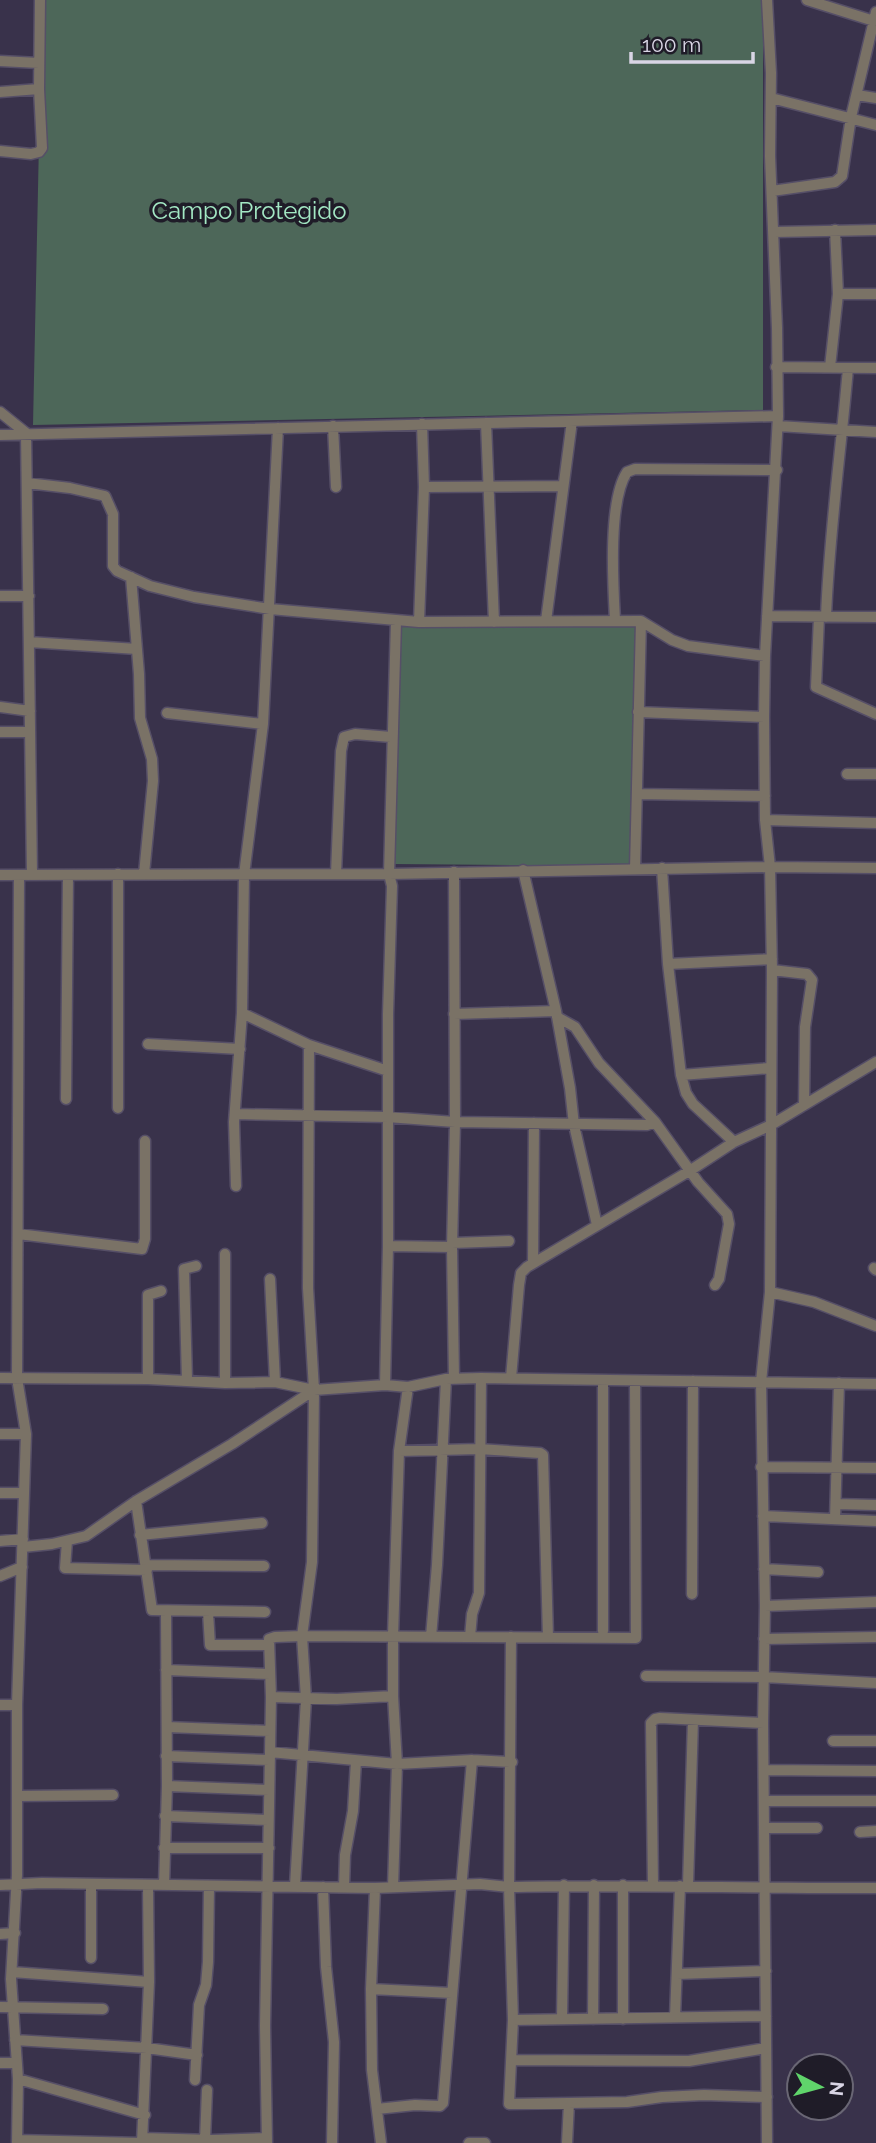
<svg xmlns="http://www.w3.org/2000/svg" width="876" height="2143" font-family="Raleway,sans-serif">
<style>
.green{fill:#4d6759}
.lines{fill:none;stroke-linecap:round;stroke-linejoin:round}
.minor-casing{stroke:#564f67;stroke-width:13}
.minor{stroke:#7a7266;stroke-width:10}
.labels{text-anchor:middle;stroke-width:7;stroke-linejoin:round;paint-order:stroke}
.park-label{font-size:24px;fill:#a3e8c4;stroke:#1f1c28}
</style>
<rect width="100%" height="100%" fill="#39324b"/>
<path class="green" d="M42 0H763V410L33 425Z
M401 620 642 624 638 866 393 864Z"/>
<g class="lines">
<g class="minor-casing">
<path id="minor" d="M767 0 771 73 770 156 777 328 778 416 765 656 764 717 765 820 770 867 772 970 770 1292 761 1382 765 1606 763 1723 767 2143
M807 0 874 21
M0 61 39 63
M0 92 39 89
M857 95 876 98
M771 98 876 125
M0 151 31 154 39 152 42 148 39 89 40 0
M772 191 835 182 842 176 851 117 876 12
M774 232 876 230
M838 294H876
M776 367 876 368
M830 367 838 294 835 230
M0 412 26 433 32 875
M486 423 494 622
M333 426 336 487
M778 426 876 432
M278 428 263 724 244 875 242 1013 309 1045 388 1071
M0 435 778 416
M27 483 70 488 105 496 113 514V566L117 571 150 586 194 597 270 609 419 622 641 621 672 640 688 646 765 656
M424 487 563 486
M131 577 139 674 140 718 152 759 153 781 144 874
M0 596H29
M767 616 876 617
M819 617 816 687 876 714
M826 617C829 534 841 451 848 368
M615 620C613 584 608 501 627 472L635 469 777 470
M546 621 572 421
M419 622 424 487 422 424
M29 642 137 649
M0 707 30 711
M638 712 764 717
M167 713 263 724
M0 732H30
M847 774H876
M637 794 765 796
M765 820 876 823
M662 868 668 964 681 1075 686 1093 693 1104 734 1142
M635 869 641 621
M523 870 556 1011 570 1088 574 1125 597 1225
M454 872 455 1122 452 1247 454 1378
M118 874V1108
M336 874 341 751 344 737 355 734 391 737
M0 875 389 874 770 867 876 868
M668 964 772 959
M772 970 807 974 812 980 805 1027 804 1105
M454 1014 556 1011
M557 1017 575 1027 599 1063 655 1122 698 1182 727 1214 729 1224 719 1279 715 1285
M148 1044 240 1049
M681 1075 770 1068
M66 1099 68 875
M235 1114 387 1117 455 1122 647 1125 655 1122
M236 1186 234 1122 242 1013
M18 1234 142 1249 145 1239V1141
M452 1243 509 1241
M388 1246 452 1247
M225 1254V1383
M533 1263 534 1123
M874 1268 876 1270
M270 1279 275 1382
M770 1292 814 1302 876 1326
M0 1378 148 1379 225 1383 275 1382 314 1390 385 1385 408 1387 446 1379 481 1378 876 1384
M511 1378 519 1285 521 1273 527 1267 691 1170 734 1142 771 1125 876 1062
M148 1379V1295L161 1291
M187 1380 184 1269 196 1266
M603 1381V1631
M385 1385 388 1246V1014L392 886 389 874 396 621
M0 1434H26
M399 1451 479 1449 540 1453 543 1455 548 1637
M761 1467 876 1468
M0 1493H23
M136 1501 152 1610 265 1612
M836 1504 876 1505
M763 1516 876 1521
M835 1519 839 1383
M140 1535 262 1523
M0 1541 23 1539
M67 1541 65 1568 147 1570
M23 1547 52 1544 86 1536 136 1501 232 1444 314 1390
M146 1565 264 1566
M764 1569 818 1572
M0 1576 22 1567
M692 1594 693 1381
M765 1606 876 1602
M208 1612 210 1645H268
M431 1637 437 1565 446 1379
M470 1637 472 1614 479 1593 481 1378
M511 1637 509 1887 513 2020 509 2104 627 2102 662 2097 704 2095 767 2097
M764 1639 876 1637
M166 1670 270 1674
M646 1676 763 1677 876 1683
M271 1697 337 1699 393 1696
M0 1705H17
M167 1727 270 1731
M833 1741H876
M270 1752 397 1764 472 1760 512 1762
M166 1756 269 1760
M764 1770 876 1771
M167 1786 269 1790
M17 1796 113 1795
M764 1801H876
M165 1816 268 1820
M765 1828H817
M860 1832 876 1831
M164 1848H269
M0 1885 42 1883 375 1888 480 1884 509 1887C632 1884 754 1889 876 1888
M164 1885 167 1786 166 1612
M623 1885V2019
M653 1885 651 1723 655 1719 660 1718 763 1723
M688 1885 693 1720
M295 1886 306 1699 302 1636 312 1562 314 1390 308 1288 309 1045
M323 1887 326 1967 334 2042 332 2143
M344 1887 345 1855 353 1811 356 1761
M393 1887 397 1764 393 1696V1636L399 1451 408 1387
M375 1888 371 1989 372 2070 381 2143
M0 1934 15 1933
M91 1958V1884
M12 1972 149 1982
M677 1974 766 1971
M371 1989 452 1993
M0 2007 103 2009
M675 2017 680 1886
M562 2019 564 1885
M593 2019 594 1885
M513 2020 766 2016
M15 2040 147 2048 197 2055
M511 2060 689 2061 766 2048
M0 2063H16
M18 2079 145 2115
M195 2080 199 2005 206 1985 208 1962 209 1886
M377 2109 415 2105 440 2106 443 2103 472 1760
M143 2138 212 2140 267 2138
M17 2140 142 2143
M205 2140 207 2090
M17 2143 18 2079 11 1979 17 1875V1705L26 1434 17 1378 19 875
M142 2143 149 1982 148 1886
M267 2143 265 2026 271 1697 269 1639 275 1637 302 1636 636 1638 635 1381
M469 2143H485
M567 2143 569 2103"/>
</g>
<use href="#minor" class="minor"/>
</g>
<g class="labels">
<g class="park-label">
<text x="249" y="219">Campo Protegido</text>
</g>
</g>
<g transform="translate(820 2087) rotate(96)"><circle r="33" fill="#1f1c28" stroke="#696674" stroke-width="2"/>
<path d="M0-5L12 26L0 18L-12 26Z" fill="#60d56b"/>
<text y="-10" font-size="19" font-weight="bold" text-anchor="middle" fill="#d9d5e5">N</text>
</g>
<path d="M631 52v10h122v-10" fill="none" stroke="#d9d5e5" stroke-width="3.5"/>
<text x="642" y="52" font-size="21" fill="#d9d5e5" stroke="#1f1c28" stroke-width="5" paint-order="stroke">100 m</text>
</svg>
